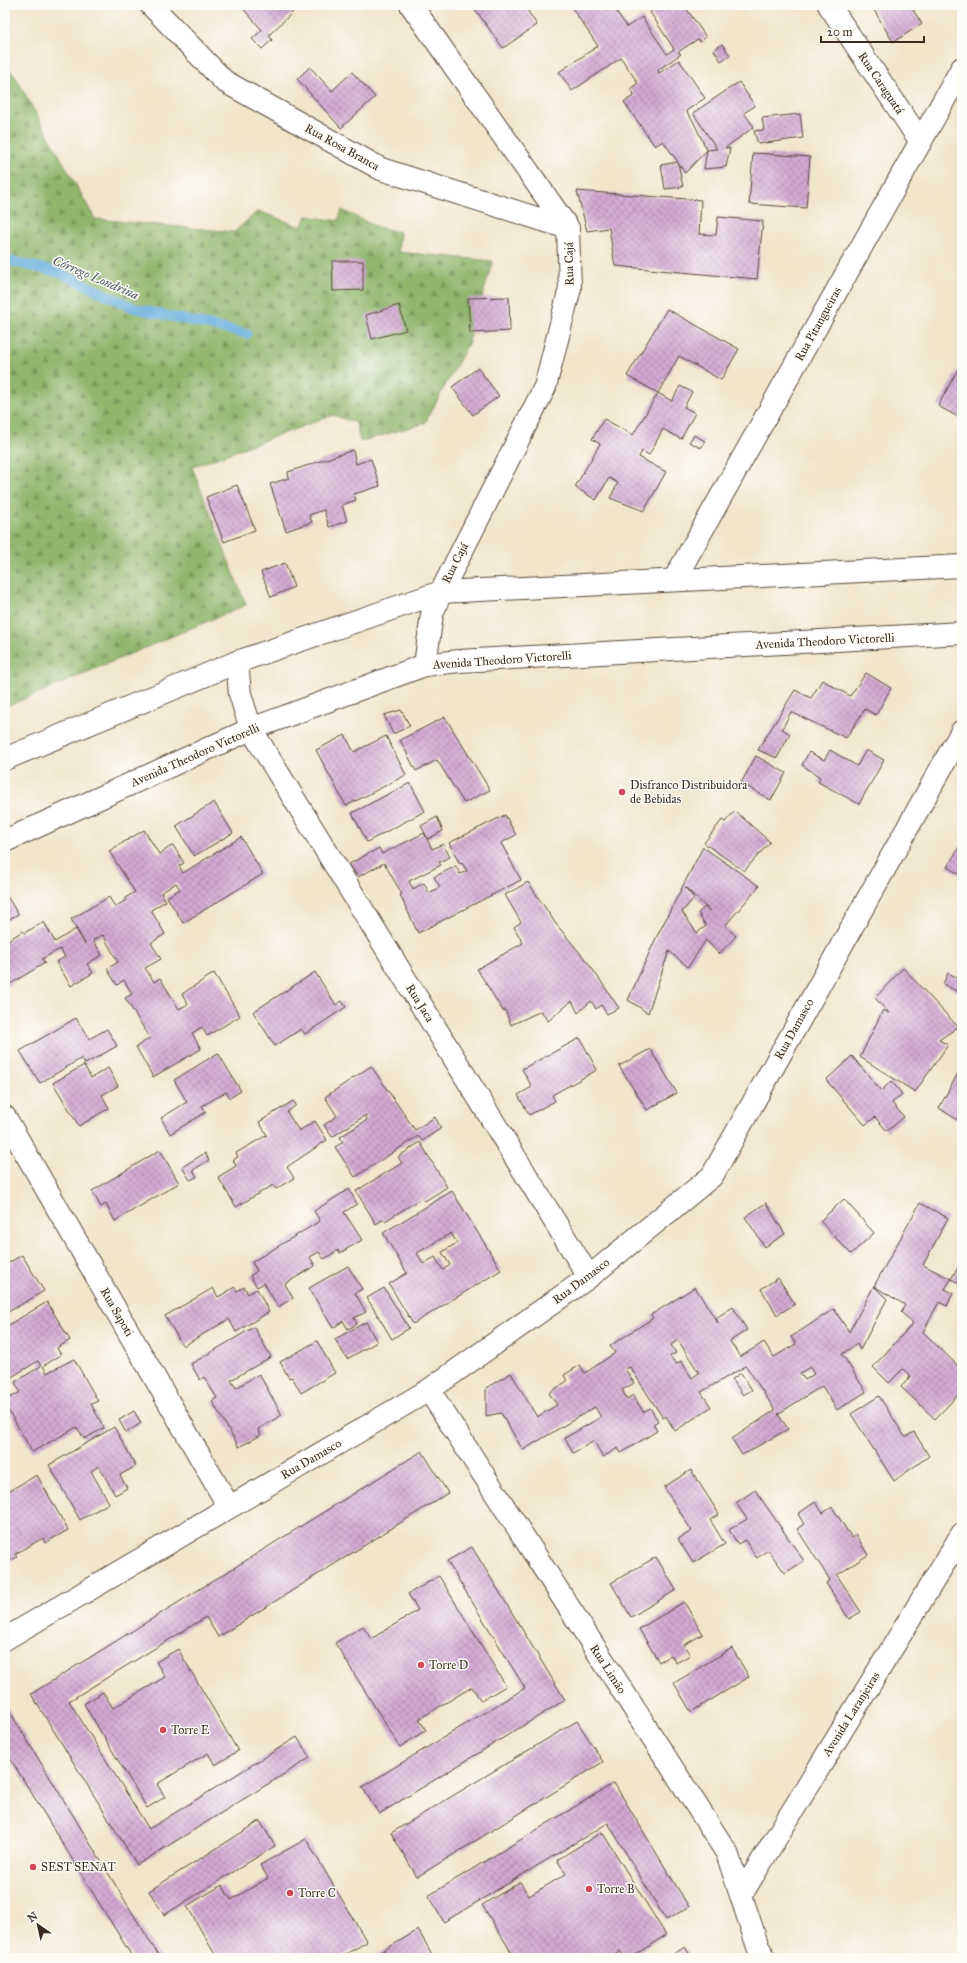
<svg xmlns="http://www.w3.org/2000/svg" width="967" height="1963" font-family="'IM FELL Great Primer',serif">
<style>
.forest{fill:url(#forest-firs);stroke:#657045}
.lines{fill:none;stroke-linecap:round;stroke-linejoin:round}
.stream{stroke:#66aedd;stroke-width:10}
.building{fill:url(#building-cross-hatch);fill-rule:evenodd}
.street-casing{stroke:#564638;stroke-width:24}
.primary-casing{stroke:#564638;stroke-width:24}
.street{stroke:#fff;stroke-width:22}
.primary{stroke:#fff;stroke-width:22}
.poi-dot{fill:#d1495b;stroke:#fdfcf7;stroke-width:1.5}
.labels{text-anchor:middle;stroke-width:3;stroke-linejoin:round;paint-order:stroke}
.street-label{font-size:12px;fill:#3b2a1e;stroke:#fdfcf7}
.poi-label{font-size:12px;fill:#3b2a1e;stroke:#fdfcf7;text-anchor:start}
.water-label{font-size:13px;font-style:italic;fill:#4a5861;stroke:#fdfcf7}
</style>
<defs>
<pattern id="forest-firs" width="22" height="20" patternUnits="userSpaceOnUse"><rect width="22" height="20" fill="#8fb66c"/><path d="M5 1l3.5 6h-7zM16 11l3.5 6h-7z" fill="#769458"/></pattern>
<pattern id="building-cross-hatch" width="8" height="8" patternUnits="userSpaceOnUse"><rect width="8" height="8" fill="#d3a9d3"/><path d="M0 0l8 8M0 8l8-8" fill="none" stroke="#ac8aab"/></pattern>
</defs>
<rect width="100%" height="100%" fill="#fdfcf7"/>
<filter id="ink" filterUnits="userSpaceOnUse"><feTurbulence type="fractalNoise" baseFrequency=".025" numOctaves="2"/><feDisplacementMap in="SourceGraphic" scale="8" xChannelSelector="R" yChannelSelector="G"/><feConvolveMatrix kernelMatrix="1 2 1 2 8 2 1 2 1" color-interpolation-filters="sRGB"/></filter>
<filter id="wash" filterUnits="userSpaceOnUse"><feTurbulence type="fractalNoise" baseFrequency=".012" numOctaves="4" result="noise"/><feDisplacementMap in="SourceGraphic" scale="16" xChannelSelector="R" yChannelSelector="G"/><feGaussianBlur stdDeviation="0.9" result="paint"/><feColorMatrix in="noise" values="0 0 0 0 0 0 0 0 0 0 0 0 0 0 0 0 0 1.4 0 .05"/><feComposite in="paint" operator="in"/></filter>
<g filter="url(#wash)">
<rect width="100%" height="100%" fill="#f1e5ca"/>
<path class="forest" d="M5 65 15 76 95 219 234 232 258 211 301 227 307 216 338 221 342 210 377 227 400 232 398 252 493 261 469 342 425 423 360 442 356 423 333 415 192 467 246 605 5 707Z"/>
<g class="lines">
<path class="stream" d="M5 260 58 272 134 308 247 334"/>
</g>
<g id="blocks">
<path class="building" d="M240 5H286L293 12 269 35 272 40 262 49 252 39 262 30Z
M481 5H524L537 25 503 48 475 9Z
M570 5H612L627 27 642 17 667 54 674 49 650 12 661 5H684L706 37 700 42 698 39 678 52 681 54 658 70 659 73 679 60 705 98 686 111 693 121 707 150 685 173 678 163 683 187 665 189 661 165 678 162 663 141 655 146 624 102 635 95 630 89 638 83 621 58 572 91 559 72 598 46Z
M871 5H910L922 24 893 42Z
M722 44 730 55 721 61 714 50Z
M310 67 332 91 352 72 375 97 341 128 297 79Z
M739 82 755 106 744 113 754 127 725 148H730L726 167 704 169 707 150 717 149 693 113Z
M800 114 803 138 758 144 754 131 764 130 762 118Z
M753 153 810 157 806 208 749 204Z
M577 191 701 200 699 234 716 235 718 217 763 221 757 279 615 266 609 228 587 231Z
M332 261H363V290L333 291Z
M509 297 510 331 470 333 468 298Z
M399 305 406 330 372 339 366 315Z
M667 309 739 349 721 380 679 356 658 393 627 376Z
M478 368 499 396 473 415 452 387Z
M957 371 962 374V419L938 406Z
M680 386 692 392 684 407 695 413 681 439 663 429 649 455 642 451 639 457 666 472 644 511 610 498 618 483 609 478 596 500 575 487 600 444 592 439 604 419 633 435 658 393 672 401Z
M694 435 705 441 701 448 689 442Z
M353 450 356 464 371 459 380 486 354 494 356 500 342 505 347 521 329 527 324 510 309 515 312 522 286 531 270 484 289 478 288 472Z
M237 485 255 530 224 542 206 497Z
M285 563 294 587 271 597 261 572Z
M866 673 891 688 876 715 865 709 846 738 791 712 782 729 790 734 777 758 758 750 795 690 811 698 822 680 850 696Z
M401 710 410 726 393 734 384 715Z
M445 717 490 790 464 803 437 760 416 771 400 740Z
M345 735 354 752 386 736 406 775 346 806 316 750Z
M830 750 857 766 866 750 884 760 859 804 818 782 820 777 802 765 809 752 824 760Z
M756 756 786 773 771 800 741 783Z
M410 783 425 811 367 842 352 813Z
M214 802 233 833 194 856 176 826Z
M735 811 770 842 744 871 704 843 722 820 725 822Z
M505 815 516 835 501 843 521 880 418 933 400 895 402 894 384 863 358 877 349 864 379 848 382 854 424 833 432 849 443 844 450 857 439 862 441 865 409 881 413 889 424 883 429 893 440 887 434 877 456 866 460 874 467 871 462 863 460 864 449 843Z
M437 817 443 831 428 839 421 826Z
M144 830 159 854 173 845 184 863 179 866 183 873 241 837 263 874 183 923 167 897 180 889 176 883 161 893 166 901 151 910 165 934 151 943 161 959 145 968 154 982 160 978 179 1009 188 1004 182 994 214 973 240 1016 207 1036 202 1027 192 1033 201 1049 153 1077 136 1047 150 1038 125 998 132 994 124 980 117 985 107 969 118 962 103 935 93 940 102 955 87 964 93 973 71 986 56 962 65 957 60 949 42 959 45 963 5 987V942L23 931 24 933 44 922 55 942 76 929 85 944 71 919 109 897 115 907 126 900 125 898 135 892 109 851Z
M962 843V876L947 867Z
M703 847 759 886 725 926 736 936 719 954 706 940 688 967 669 951 648 1013 628 1000 655 940ZM685 887 710 911 705 907 698 913 706 926 697 933 682 912 694 898Z
M528 882 556 924 589 964 619 1008 607 1014 601 1005 596 1009 591 1001 578 1013 572 1001 548 1021 541 1011 511 1025 505 1010 503 1011 477 969 523 943 514 927 521 922 505 895Z
M5 893 18 914 5 922Z
M903 968 958 1027 939 1040 948 1045 915 1092 860 1057 883 1010 889 1013 875 998Z
M315 972 336 1005 342 1001 346 1007 305 1034 301 1029 275 1046 253 1012Z
M948 973 962 980V994L943 984Z
M76 1018 89 1039 107 1029 117 1046 85 1064 82 1058 40 1083 20 1051Z
M580 1038 597 1070 552 1095 555 1101 529 1115 518 1095 532 1087 522 1069Z
M650 1049 677 1093 647 1110 619 1066Z
M218 1053 241 1091 230 1098 226 1092 202 1106 206 1112 170 1134 161 1118 187 1102 174 1080Z
M852 1056 881 1091 891 1081 902 1094 892 1103 904 1117 887 1131 875 1117 865 1125 826 1080Z
M84 1065 91 1078 108 1068 118 1086 102 1095 109 1108 79 1126 53 1083Z
M371 1066 415 1130 435 1117 441 1128 422 1141 418 1136 355 1177 335 1147 343 1142 340 1137 367 1120 366 1115 332 1137 324 1125 337 1116 325 1097Z
M962 1066V1123L939 1108Z
M293 1101 296 1105 287 1112 299 1131 315 1121 327 1140 287 1167 294 1178 276 1189 273 1185 236 1207 218 1177 236 1166 233 1160 238 1157 236 1153 267 1135 259 1122Z
M420 1142 447 1187 425 1201 422 1198 385 1221 384 1219 376 1224 356 1191 402 1163 398 1157Z
M160 1150 179 1183 115 1221 106 1204 101 1207 92 1191Z
M205 1153 209 1160 193 1170 197 1177 190 1180 182 1167Z
M349 1189 357 1204 344 1212 362 1240 340 1253 338 1250 324 1259 319 1252 310 1257 315 1266 285 1284 293 1298 278 1307 264 1283 257 1287 250 1276 257 1271 252 1262 320 1221 314 1211Z
M452 1191 501 1270 413 1324 389 1284 407 1273 383 1233ZM451 1233 457 1243 442 1252 450 1265 443 1270 435 1257 423 1264 417 1253Z
M844 1199 874 1233 851 1254 820 1221Z
M766 1203 785 1234 765 1247 745 1217Z
M920 1203 948 1218 923 1265 951 1279 945 1289 953 1293 947 1306 939 1302 923 1332 962 1370V1391L935 1419 901 1387 911 1376 903 1369 889 1383 873 1367 913 1323 901 1312 905 1305 874 1286Z
M22 1255 44 1291 5 1314V1265Z
M962 1261V1285L951 1279Z
M348 1266 362 1289 355 1293 366 1312 354 1318 357 1324 348 1329 343 1321 333 1328 309 1288Z
M778 1278 795 1304 777 1315 761 1289Z
M874 1286 887 1299 860 1350 857 1344 842 1354 866 1392 837 1410 822 1386 778 1414 788 1429 742 1455 732 1439 775 1410 746 1366 701 1392 711 1407 675 1431 666 1416 663 1418 630 1367 625 1369 634 1383 622 1390 627 1399 633 1395 643 1412 650 1408 658 1421 653 1424 657 1431 621 1453 618 1448 603 1457 594 1441 573 1453 565 1438 601 1417 595 1407 523 1450 501 1413 486 1416V1388L511 1373 537 1417 557 1405 549 1393 567 1381 564 1375 580 1365 585 1373 615 1353 610 1346 653 1318 651 1315 695 1287 718 1323 716 1318 733 1307 747 1330 730 1341 740 1357 764 1342 774 1357 796 1344 791 1337 834 1309 849 1332ZM678 1340 699 1373 692 1378 681 1361 676 1364 670 1356 676 1353 671 1345ZM810 1367 814 1374 805 1380 800 1373Z
M235 1287 237 1291 244 1287 248 1294 257 1289 269 1312 236 1332 229 1319 183 1346 165 1316 213 1288 218 1297Z
M384 1288 409 1328 392 1339 367 1298Z
M47 1302 70 1340 57 1348 61 1355 43 1366 47 1373 74 1359 98 1401 91 1404 104 1428 84 1439 77 1427 32 1452 5 1404V1394L8 1399 20 1392 15 1382 41 1366 38 1361 5 1381V1327Z
M366 1322 377 1342 347 1359 335 1339Z
M254 1327 271 1357 231 1380 236 1388 259 1374 282 1415 258 1429 261 1435 239 1447 212 1401 217 1398 204 1377 200 1380 191 1364Z
M317 1341 335 1373 301 1393 292 1377 289 1378 280 1362Z
M741 1373 752 1390 743 1395 732 1379Z
M879 1396 905 1437 914 1432 929 1456 894 1481 851 1414Z
M134 1411 141 1423 126 1433 119 1420Z
M114 1427 136 1466 120 1475 127 1488 115 1495 99 1466 91 1471 109 1503 80 1520 49 1465Z
M422 1451 448 1493 218 1637 206 1617 69 1701 149 1829 297 1737 310 1758 137 1865 31 1694Z
M691 1470 719 1514 710 1520 725 1544 693 1563 678 1539 692 1531 664 1487Z
M37 1475 68 1530 45 1543 43 1538 15 1554 17 1557 5 1564V1493Z
M755 1490 804 1561 785 1573 768 1550 757 1558 745 1540 738 1544 729 1530 747 1519 736 1503Z
M815 1502 823 1513 832 1507 852 1538 856 1535 868 1555 837 1575 861 1612 849 1619 826 1583 830 1580 797 1529 804 1524 798 1514Z
M472 1547 565 1700 379 1814 362 1787 525 1688 447 1561Z
M656 1557 676 1590 631 1617 611 1583Z
M439 1576 506 1686 481 1701 472 1687 419 1719 426 1730 400 1747 335 1643 363 1626 371 1639 418 1610 408 1594Z
M684 1602 703 1634 684 1645 690 1655 676 1663 671 1655 659 1662 639 1629Z
M732 1648 749 1677 691 1712 674 1683Z
M178 1649 238 1751 215 1765 208 1753 157 1784 165 1797 147 1808 84 1704 103 1692 113 1708 165 1677 156 1662Z
M5 1704 160 1958H133L5 1750Z
M577 1721 603 1762 417 1877 391 1833Z
M614 1783 689 1907 666 1920 608 1823 444 1922 428 1896Z
M260 1821 275 1846 164 1915 149 1891Z
M602 1832 666 1935 630 1958H624L620 1951 608 1958H515L482 1905 520 1882 529 1896 566 1874 557 1860Z
M306 1839 367 1942 339 1958H217L187 1906 222 1885 231 1900 268 1878 260 1865Z
M418 1930 432 1954 426 1958H371Z
M685 1947 692 1958H667Z
M962 1952V1958H952Z"/>
</g>
</g>
<g filter="url(#ink)">
<use href="#blocks" fill-opacity="0" stroke="#564638" stroke-width="1"/>
<g class="lines">
<g class="street-casing">
<path id="street" d="M151 5 224 81 381 169 568 228
M411 5 568 228 570 288 545 387 441 592 432 614 425 665
M829 5 921 142
M674 580 962 68
M237 662 240 694 251 729 589 1277
M5 1117 229 1507
M429 1390 727 1853 758 1947 765 1958
M5 1639 429 1390 589 1277 712 1176 962 731
M741 1895 962 1534"/>
</g>
<g class="primary-casing">
<path id="primary" d="M5 759 237 662 441 592 962 566
M5 841 251 729 425 665 459 661 962 633"/>
</g>
<use href="#street" class="street"/>
<use href="#primary" class="primary"/>
</g>
</g>
<g class="poi-dot">
<circle cx="622" cy="792" r="4"/>
<circle cx="421" cy="1665" r="4"/>
<circle cx="163" cy="1730" r="4"/>
<circle cx="33" cy="1867" r="4"/>
<circle cx="589" cy="1889" r="4"/>
<circle cx="290" cy="1893" r="4"/>
</g>
<g class="labels">
<g class="street-label">
<text transform="translate(881 83) rotate(56)" y="4">Rua Caraguatá</text>
<text transform="translate(342 147) rotate(29)" y="4">Rua Rosa Branca</text>
<text transform="translate(569 264) rotate(-91)" y="4">Rua Cajá</text>
<text transform="translate(818 324) rotate(-61)" y="4">Rua Pitangueiras</text>
<text transform="translate(455 563) rotate(-63)" y="4">Rua Cajá</text>
<text transform="translate(825 641) rotate(-3)" y="4">Avenida Theodoro Victorelli</text>
<text transform="translate(502 660) rotate(-4)" y="4">Avenida Theodoro Victorelli</text>
<text transform="translate(195 755) rotate(-24)" y="4">Avenida Theodoro Victorelli</text>
<text transform="translate(420 1003) rotate(58)" y="4">Rua Jaca</text>
<text transform="translate(794 1029) rotate(-61)" y="4">Rua Damasco</text>
<text transform="translate(581 1281) rotate(-37)" y="4">Rua Damasco</text>
<text transform="translate(117 1312) rotate(60)" y="4">Rua Sapoti</text>
<text transform="translate(311 1459) rotate(-30)" y="4">Rua Damasco</text>
<text transform="translate(608 1669) rotate(57)" y="4">Rua Limão</text>
<text transform="translate(851 1714) rotate(-58)" y="4">Avenida Laranjeiras</text>
</g>
<g class="poi-label">
<text x="630" y="789">Disfranco Distribuidora<tspan x="630" dy="14">de Bebidas</tspan></text>
<text x="429" y="1669">Torre D</text>
<text x="171" y="1734">Torre E</text>
<text x="41" y="1871">SEST SENAT</text>
<text x="597" y="1893">Torre B</text>
<text x="298" y="1897">Torre C</text>
</g>
<g class="water-label">
<text transform="translate(96 277) rotate(23)" y="5">Córrego Londrina</text>
</g>
</g>
<rect width="967" height="1963" fill="none" stroke="#fdfcf7" stroke-width="20"/>
<g transform="translate(38 1925) rotate(326)" stroke="#fdfcf7" stroke-width="3" paint-order="stroke">
<path d="M0-3L7 15L0 10L-7 15Z" fill="#3b2a1e"/>
<text y="-6" font-size="11" font-weight="bold" text-anchor="middle" fill="#3b2a1e">N</text>
</g>
<path d="M821 36v6h103v-6" fill="none" stroke="#3b2a1e" stroke-width="2"/>
<text x="827" y="36" font-size="12" fill="#3b2a1e" stroke="#fdfcf7" stroke-width="3" paint-order="stroke">20 m</text>
</svg>
